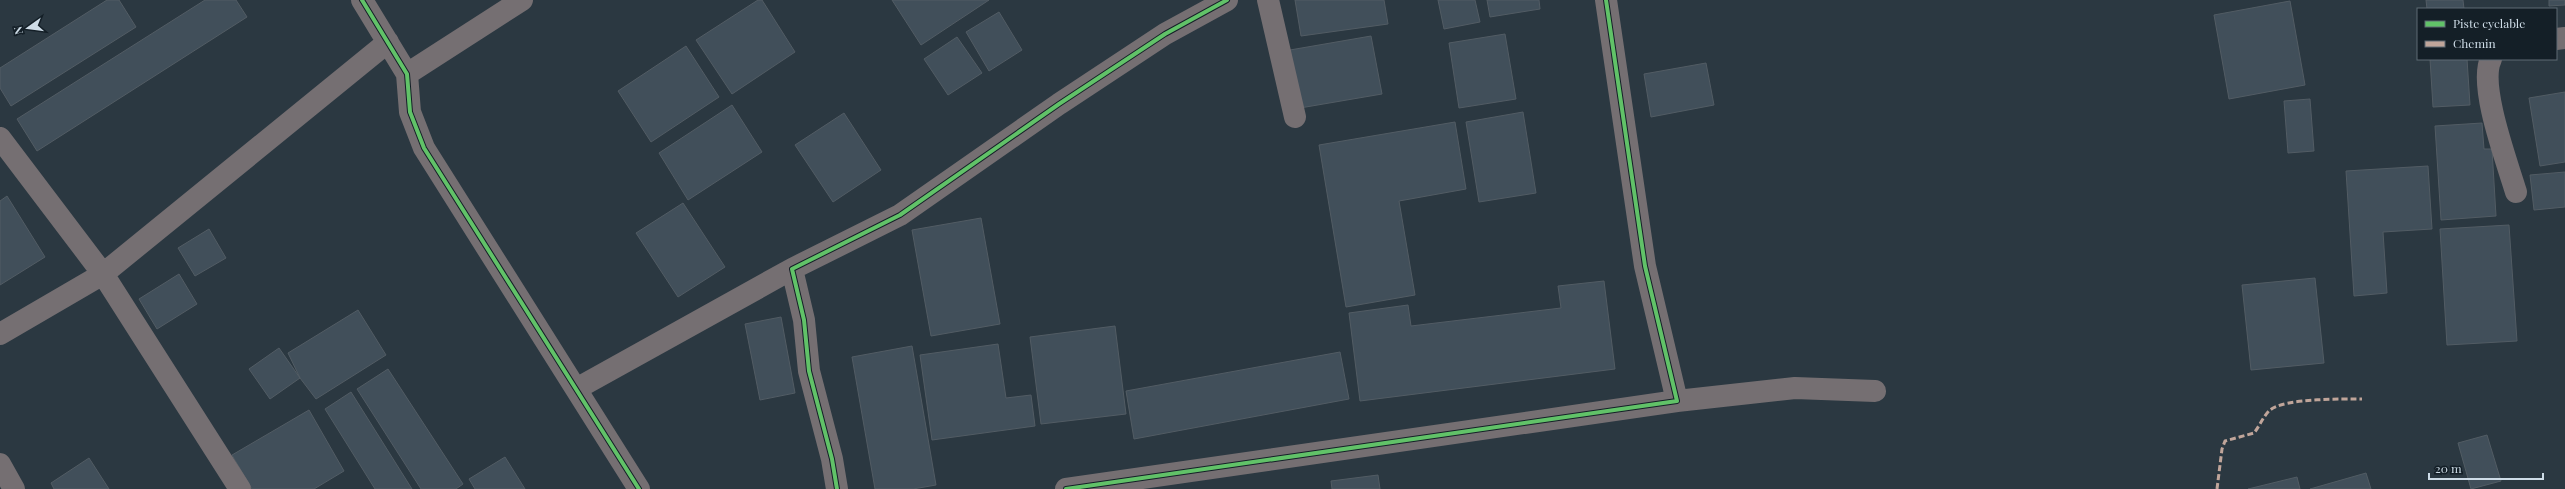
<svg xmlns="http://www.w3.org/2000/svg" width="2565" height="489" font-family="'Playfair Display',serif">
<style>
.building{fill:#414f5a;stroke:#525c64}
.lines{fill:none;stroke-linecap:round;stroke-linejoin:round}
.minor{stroke:#756f72;stroke-width:22}
.quiet{stroke:#c0a59a;stroke-width:3;stroke-dasharray:6 3;stroke-linecap:butt}
.cycleway-casing{stroke:#141f27;stroke-width:6}
.cycleway{stroke:#61c268;stroke-width:4}
</style>
<rect width="100%" height="100%" fill="#2b3841"/>
<path class="building" d="M107 0H119L136 27 11 106 0 88V68Z
M205 0H236L247 17 37 151 17 119Z
M758 0H762L795 52 732 94 696 40Z
M892 0H989L921 45Z
M1295 0H1384L1388 24 1301 36Z
M1438 0H1475L1480 22 1444 29Z
M1487 0H1539L1540 9 1490 17Z
M2426 0H2463L2464 9H2427Z
M2549 0H2565V5L2549 6Z
M2290 1 2305 85 2229 99 2214 15Z
M999 12 1022 50 989 71 966 32Z
M1505 34 1516 99 1459 108 1449 43Z
M1371 36 1382 94 1300 108 1290 50Z
M957 37 982 73 948 95 924 59Z
M686 46 719 97 651 142 618 91Z
M2430 59H2467L2470 105 2433 107Z
M1706 63 1714 105 1651 117 1644 74Z
M2565 92V162L2540 166 2529 98Z
M2310 99 2314 151 2288 153 2284 101Z
M732 105 762 152 688 200 659 153Z
M1523 112 1536 193 1479 202 1466 122Z
M844 113 881 170 833 202 795 145Z
M1455 122 1466 189 1399 201 1415 295 1346 307 1319 145Z
M2482 123 2484 149H2492L2496 216 2441 220 2435 126Z
M2428 166 2432 229 2383 232 2387 293 2354 296 2346 171Z
M2565 172V207L2534 210 2530 175Z
M7 196 45 257 0 285V201Z
M683 203 725 267 678 297 636 233Z
M981 218 1000 324 931 336 912 230Z
M2509 225 2517 341 2447 345 2440 229Z
M209 229 226 258 195 276 178 248Z
M179 274 197 304 157 329 139 299Z
M2315 278 2324 363 2251 370 2242 285Z
M1604 281 1615 369 1360 401 1349 313 1408 305 1411 326 1561 308 1558 286Z
M358 310 386 355 316 399 300 378 288 353Z
M781 317 795 393 760 400 745 324Z
M1115 326 1126 414 1041 424 1030 337Z
M998 344 1006 398 1031 395 1035 426 932 440 920 355Z
M912 346 936 485 913 489H875L852 357Z
M279 348 300 378 270 399 249 369Z
M1340 352 1349 399 1134 439 1126 391Z
M388 369 463 484 456 489H421L357 389Z
M351 392 412 489H375L325 409Z
M309 410 344 471 314 489H252L232 455Z
M2487 435 2501 481 2471 489 2458 443Z
M505 457 525 489H475L469 479Z
M89 458 109 489H54L51 483Z
M2366 473 2371 489H2310Z
M1378 475 1380 489H1332L1331 481Z
M2297 477 2300 489H2248Z"/>
<g class="lines">
<path class="minor" d="M362 0 407 74 410 112 424 148 639 489
M1268 0 1295 117
M2556 39 2565 38
M2491 59C2478 85 2507 162 2516 192
M407 74 522 0
M0 138 103 274 240 489
M0 334 103 274 388 42
M576 389 792 269
M1677 401 1795 388 1875 391
M0 464 14 489
M837 489 832 459 809 371 804 320 792 269 900 215 1059 104 1165 34 1227 0
M1066 489 1677 401 1645 266 1606 0"/>
<path class="quiet" d="M2217 489 2222 449 2225 441 2254 433C2259 427 2264 415 2270 410 2285 398 2342 399 2362 399"/>
<g class="cycleway-casing">
<path id="cycleway" d="M362 0 407 74 410 112 424 148 639 489
M837 489 832 459 809 371 804 320 792 269 900 215 1059 104 1165 34 1227 0
M1066 489 1677 401 1645 266 1606 0"/>
</g>
<use href="#cycleway" class="cycleway"/>
</g>
<rect x="2417" y="8" width="140" height="52" fill="#141f27" stroke="#5e6b74"/>
<rect x="2425" y="21" width="20" height="6" fill="#61c268" stroke="#5e6b74"/>
<text x="2453" y="28" font-size="12" fill="#cedce7">Piste cyclable</text>
<rect x="2425" y="41" width="20" height="6" fill="#c0a59a" stroke="#5e6b74"/>
<text x="2453" y="48" font-size="12" fill="#cedce7">Chemin</text>
<g transform="translate(28 28) rotate(256)" stroke="#141f27" stroke-width="3" paint-order="stroke">
<path d="M0-3L7 15L0 10L-7 15Z" fill="#cedce7"/>
<text y="-6" font-size="11" font-weight="bold" text-anchor="middle" fill="#cedce7">N</text>
</g>
<path d="M2429 473v6h114v-6" fill="none" stroke="#cedce7" stroke-width="2"/>
<text x="2435" y="473" font-size="12" fill="#cedce7" stroke="#141f27" stroke-width="3" paint-order="stroke">20 m</text>
</svg>
